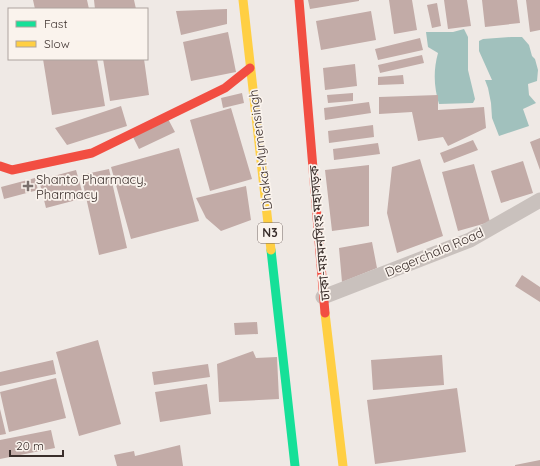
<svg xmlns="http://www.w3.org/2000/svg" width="540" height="466" font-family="Quicksand,'Noto Sans Bengali',sans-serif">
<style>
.water{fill:#a1c1bd}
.building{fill:#c2aba7}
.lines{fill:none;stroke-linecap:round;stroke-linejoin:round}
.street{stroke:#c9c1bd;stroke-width:15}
.fast{stroke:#16e098;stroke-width:9}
.slow{stroke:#ffcf43;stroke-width:9}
.jam{stroke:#f24e42;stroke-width:9}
.poi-dot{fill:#796f6c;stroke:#faf3ed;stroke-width:1.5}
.labels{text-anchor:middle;stroke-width:3.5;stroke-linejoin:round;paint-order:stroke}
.shield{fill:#faf3ed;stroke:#746965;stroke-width:1}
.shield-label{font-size:12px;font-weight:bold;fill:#3a2e2b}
.street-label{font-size:13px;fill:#3a2e2b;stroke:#faf3ed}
.poi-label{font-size:13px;fill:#3a2e2b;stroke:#faf3ed;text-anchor:start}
</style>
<rect width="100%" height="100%" fill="#efe9e5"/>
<path class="water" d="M464 29 468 37V70L475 99 473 103 439 104C434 87 433 71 438 53L428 47 426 32H453Z
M511 37H522L529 45 532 56 535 59 538 70 537 81 528 84 529 95 536 103 523 109 529 126 499 136 492 118 491 103 488 88 485 80H492L479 51V41L483 39Z"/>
<path class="building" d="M33 0H87L89 9H35Z
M94 0H134L136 9H95Z
M308 0H359V1L310 9Z
M389 0H412L417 30 394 34Z
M444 0H467L471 26 448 29Z
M482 0H517L520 23 485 27Z
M526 0H540V30L530 32Z
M437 3 441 26 432 28 427 5Z
M227 9V24L181 35 176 11Z
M371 11 376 40 321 50 316 21Z
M228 32 236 72 191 81 183 42Z
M420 38 423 50 378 60 375 49Z
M422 55 424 63 380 73 378 65Z
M43 59H97L105 106 52 115Z
M103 59H144L149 95 110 101Z
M355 64 357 86 325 90 323 68Z
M403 75 404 84 378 85V77Z
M242 93 244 103 223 108 221 98Z
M353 93V101L328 103 327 95Z
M438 95V110L484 107 486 128 448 146 443 137 418 141 412 112 379 114V97Z
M369 102 371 113 325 120 324 108Z
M121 106 127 126 67 145 55 128Z
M231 108 252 179 210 191 190 120Z
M167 117 175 132 139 149 132 135Z
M373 125 374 137 329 143 328 131Z
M540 138V170L530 142Z
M473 140 478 150 444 163 440 153Z
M378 143 380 154 334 160 333 149Z
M179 148 199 221 131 239 111 167Z
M420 159 443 236 397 253 387 213 392 167Z
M523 161 533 193 501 203 491 171Z
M474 164 490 222 458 231 442 172Z
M369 165V226L332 231 325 170Z
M109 169 127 248 99 255 81 175Z
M76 170 84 198 46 208 39 180Z
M35 178 38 190 4 199 1 187Z
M246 186 251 220 221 231 206 218 196 198Z
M372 242 377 268 342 282 339 248Z
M522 275 540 287V302L515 286Z
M257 322 258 334 235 335 234 323Z
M98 340 121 424 79 436 56 352Z
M253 351 256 358 277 357 279 399 219 402 217 364Z
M442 355 444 385 373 390 371 360Z
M53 360 56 374 0 386V372Z
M208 364 210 377 154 385 152 372Z
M56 378 66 418 9 432 0 392Z
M207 384 211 414 160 422 155 392Z
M457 388 466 452 375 464 367 400Z
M0 409 6 434 0 435Z
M51 430 55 448 0 459V440Z
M180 445 183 466H117L114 455 134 451 135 456Z
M540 460V466H515V465Z"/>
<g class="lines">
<path class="street" d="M323 297 470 240 540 200"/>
<path class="fast" d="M271 250 295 466"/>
<path class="slow" d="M243 0 271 250
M325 313 343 466"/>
<path class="jam" d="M299 0 325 313
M0 166 12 170 92 153 225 88 250 68"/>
</g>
<path class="poi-dot" d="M26 180h4v4h4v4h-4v4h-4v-4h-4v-4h4z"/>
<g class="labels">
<rect class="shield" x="258" y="223" width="24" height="20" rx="3"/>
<g class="shield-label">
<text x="270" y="237">N3</text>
</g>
<g class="street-label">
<text transform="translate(260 150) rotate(-97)" y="5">Dhaka-Mymensingh</text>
<text transform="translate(319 233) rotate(-95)" y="5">ঢাকা-ময়মনসিংহ মহাসড়ক</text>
<text transform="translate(434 252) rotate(-23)" y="5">Degerchala Road</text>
</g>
<g class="poi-label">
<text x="36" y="184">Shanto Pharmacy,<tspan x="36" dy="15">Pharmacy</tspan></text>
</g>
</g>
<rect x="8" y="8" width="140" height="52" fill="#faf3ed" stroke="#ada49f"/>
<rect x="16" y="21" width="20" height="6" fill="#16e098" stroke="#ada49f"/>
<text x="44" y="28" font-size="12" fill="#3a2e2b">Fast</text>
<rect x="16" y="41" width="20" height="6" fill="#ffcf43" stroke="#ada49f"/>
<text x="44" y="48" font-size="12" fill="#3a2e2b">Slow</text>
<path d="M10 450v6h53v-6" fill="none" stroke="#3a2e2b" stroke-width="2"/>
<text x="16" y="450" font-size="12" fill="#3a2e2b" stroke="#faf3ed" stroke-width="3" paint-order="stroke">20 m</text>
</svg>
